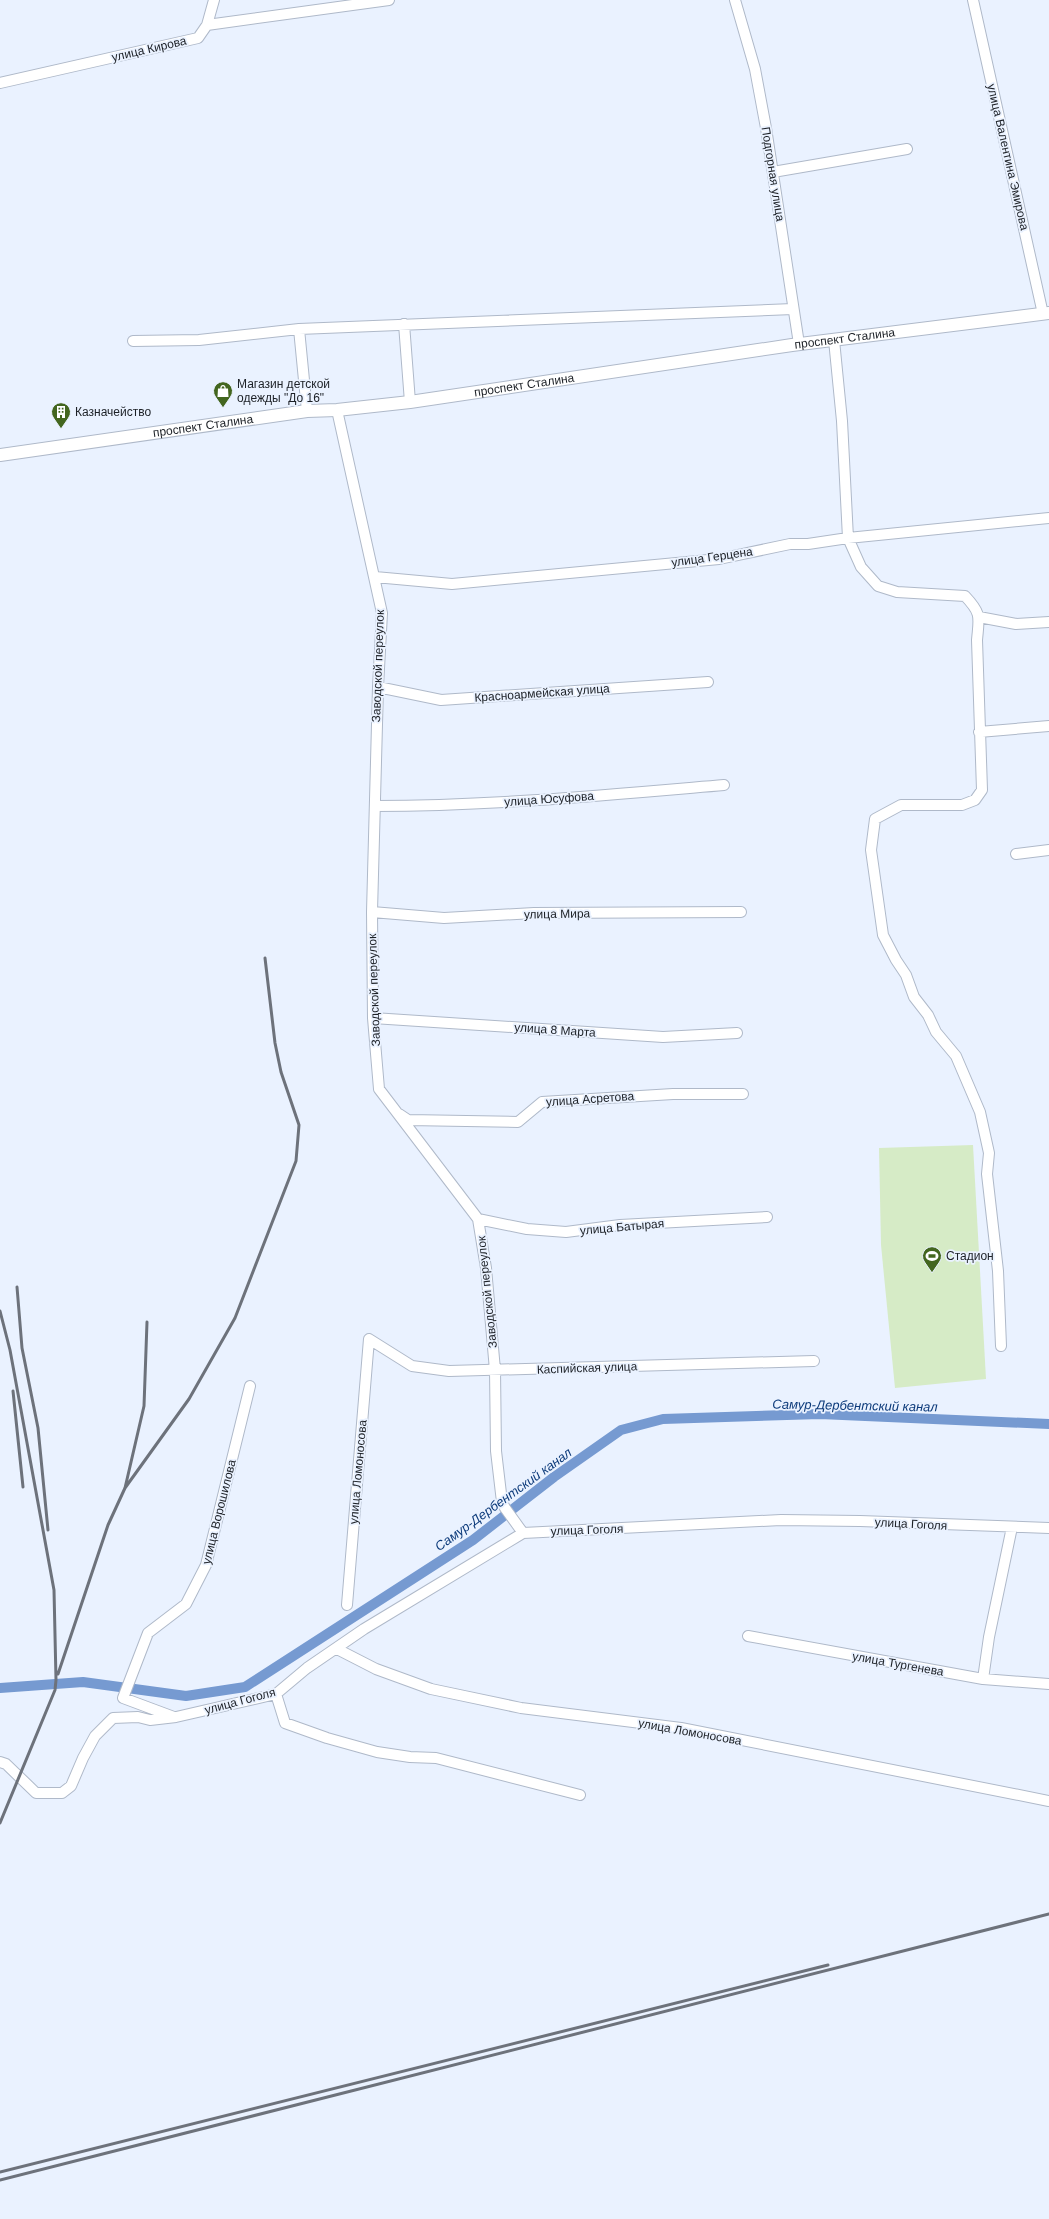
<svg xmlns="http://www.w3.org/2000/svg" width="1049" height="2219" font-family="Helvetica,sans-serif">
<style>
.green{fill:#d6ebc6}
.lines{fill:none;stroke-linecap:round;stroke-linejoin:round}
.canal{stroke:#769ad1;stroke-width:10}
.minor-casing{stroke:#afb9c9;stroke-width:12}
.tertiary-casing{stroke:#afb9c9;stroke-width:14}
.minor{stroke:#fff;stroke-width:10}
.tertiary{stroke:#fff;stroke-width:12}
.rail{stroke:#6d727b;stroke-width:3}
.labels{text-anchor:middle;stroke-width:3.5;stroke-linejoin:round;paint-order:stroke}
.street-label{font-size:12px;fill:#1c2026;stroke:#eaf2ff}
.poi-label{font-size:12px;fill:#1c2026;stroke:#eaf2ff;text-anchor:start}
.water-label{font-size:13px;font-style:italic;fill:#0c3a7a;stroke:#eaf2ff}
</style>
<rect width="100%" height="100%" fill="#eaf2ff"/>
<path class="green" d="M973 1145 986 1379 895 1388 881 1245 879 1148Z"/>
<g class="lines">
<path class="canal" d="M0 1688 83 1682 186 1696 245 1687 473 1540 554 1477 621 1430 663 1419 820 1414 1049 1424"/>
<g class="minor-casing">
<path id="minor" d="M735 0 755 69 766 128 799 344 792 345
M973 0 1043 314
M207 25 214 0
M0 83 198 38 207 25 389 0
M773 172 907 149
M404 324 410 402
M299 329 307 411
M834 340 842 421 848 538 861 567 878 586 897 592 965 596C982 614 979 617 977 640L982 790 975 800 962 805H901L875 819 871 850 883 935 896 960 906 975 914 997 928 1015 936 1032 956 1056 980 1112 989 1153 987 1174 998 1271 1001 1346
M133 341 199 340 299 329 793 309
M337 410 382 613 378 687 372 912 373 1018 379 1089 478 1219 486 1268 495 1370 496 1451 502 1502 505 1508 523 1533
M375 577 452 584 719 559 790 544H808L848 538 1049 518
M979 617 1016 624 1049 622
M378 687 441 700 708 682
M979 732 1049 726
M375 806C491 806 607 795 724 785
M1016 854 1049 850
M372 912 444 918 534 913 741 912
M373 1018 663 1037 737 1033
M399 1114 408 1120 518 1122 542 1102 673 1094H743
M478 1219 527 1229 566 1232 620 1225 767 1217
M347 1605 369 1339 412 1366 449 1371 814 1361
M748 1636 983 1679 1049 1684
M337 1649 376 1669 431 1689 521 1708 681 1728 1049 1801
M983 1679 989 1637 1012 1527
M276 1694 285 1723 327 1738 377 1752 410 1757 436 1758 580 1795
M174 1717 123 1698 148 1633 186 1604 206 1565 250 1386
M0 1762 6 1764 36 1793H62L71 1786 83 1758 95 1736 113 1718 138 1717 150 1720 176 1717 276 1694 307 1668 364 1629 523 1533 781 1520 860 1521 1049 1528"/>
</g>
<g class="tertiary-casing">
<g id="tertiary">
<path id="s1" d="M0 455 307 411 337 410 410 402 792 345 1049 313"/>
</g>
</g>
<use href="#minor" class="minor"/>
<use href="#tertiary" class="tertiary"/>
<path class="rail" d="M17 1287 22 1348 38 1428 48 1530
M0 1311 10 1350 54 1590 56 1680 55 1690 0 1823
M13 1391 23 1487
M125 1488 189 1399 235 1318 296 1161 299 1125 281 1072 275 1043 265 958
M58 1674 108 1525 125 1488 144 1406 147 1322
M0 2172 828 1965
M0 2180 1049 1914"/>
</g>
<defs>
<g id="shop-pin" transform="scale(1)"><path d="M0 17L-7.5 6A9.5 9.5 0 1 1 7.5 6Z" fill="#43661f" stroke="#eaf2ff"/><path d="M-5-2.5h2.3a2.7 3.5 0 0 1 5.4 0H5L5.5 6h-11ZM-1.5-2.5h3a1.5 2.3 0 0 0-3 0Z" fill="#fff"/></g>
<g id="building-pin" transform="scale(1)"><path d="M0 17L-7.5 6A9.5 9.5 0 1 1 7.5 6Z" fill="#43661f" stroke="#eaf2ff"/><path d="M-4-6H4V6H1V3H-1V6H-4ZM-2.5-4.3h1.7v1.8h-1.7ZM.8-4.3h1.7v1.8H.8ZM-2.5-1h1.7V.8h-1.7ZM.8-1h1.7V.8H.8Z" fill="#fff"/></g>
<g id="stadium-pin" transform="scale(1)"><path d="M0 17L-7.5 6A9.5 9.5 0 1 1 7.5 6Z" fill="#43661f" stroke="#eaf2ff"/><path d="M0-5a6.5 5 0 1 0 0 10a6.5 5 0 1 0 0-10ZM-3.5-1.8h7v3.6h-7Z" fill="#fff"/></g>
</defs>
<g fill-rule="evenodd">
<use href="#shop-pin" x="223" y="391"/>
<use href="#building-pin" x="61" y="412"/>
<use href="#stadium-pin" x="932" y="1256"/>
</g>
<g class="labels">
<g class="street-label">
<text transform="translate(149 49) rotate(-13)" y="4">улица Кирова</text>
<text transform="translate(1008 157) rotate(77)" y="4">улица Валентина Эмирова</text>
<text transform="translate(773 174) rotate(81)" y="4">Подгорная улица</text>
<text dy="4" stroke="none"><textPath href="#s1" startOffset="853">проспект Сталина</textPath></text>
<text dy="4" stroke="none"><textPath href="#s1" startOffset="529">проспект Сталина</textPath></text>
<text dy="4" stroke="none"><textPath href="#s1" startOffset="205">проспект Сталина</textPath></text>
<text transform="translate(712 557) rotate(-8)" y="4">улица Герцена</text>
<text transform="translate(378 666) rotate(-88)" y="4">Заводской переулок</text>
<text transform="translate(542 693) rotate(-4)" y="4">Красноармейская улица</text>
<text transform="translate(549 799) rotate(-4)" y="4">улица Юсуфова</text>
<text transform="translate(557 914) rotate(-1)" y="4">улица Мира</text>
<text transform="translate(374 990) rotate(-92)" y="4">Заводской переулок</text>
<text transform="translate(555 1030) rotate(4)" y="4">улица 8 Марта</text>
<text transform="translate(590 1099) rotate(-4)" y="4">улица Асретова</text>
<text transform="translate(622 1227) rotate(-5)" y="4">улица Батырая</text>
<text transform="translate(487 1292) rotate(-96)" y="4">Заводской переулок</text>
<text transform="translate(587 1368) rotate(-2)" y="4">Каспийская улица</text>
<text transform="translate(358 1472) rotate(-85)" y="4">улица Ломоносова</text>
<text transform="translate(219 1512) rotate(-76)" y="4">улица Ворошилова</text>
<text transform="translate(911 1524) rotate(3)" y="4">улица Гоголя</text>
<text transform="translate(587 1530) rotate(-2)" y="4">улица Гоголя</text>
<text transform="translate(898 1664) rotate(10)" y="4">улица Тургенева</text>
<text transform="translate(240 1701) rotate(-15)" y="4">улица Гоголя</text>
<text transform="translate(690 1732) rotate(10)" y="4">улица Ломоносова</text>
</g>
<g class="poi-label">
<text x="237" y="388">Магазин детской<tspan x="237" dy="14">одежды "До 16"</tspan></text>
<text x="75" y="416">Казначейство</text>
<text x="946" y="1260">Стадион</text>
</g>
<g class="water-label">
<text transform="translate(855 1405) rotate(1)" y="5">Самур-Дербентский канал</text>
<text transform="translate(503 1499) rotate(-36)" y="5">Самур-Дербентский канал</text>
</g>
</g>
</svg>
